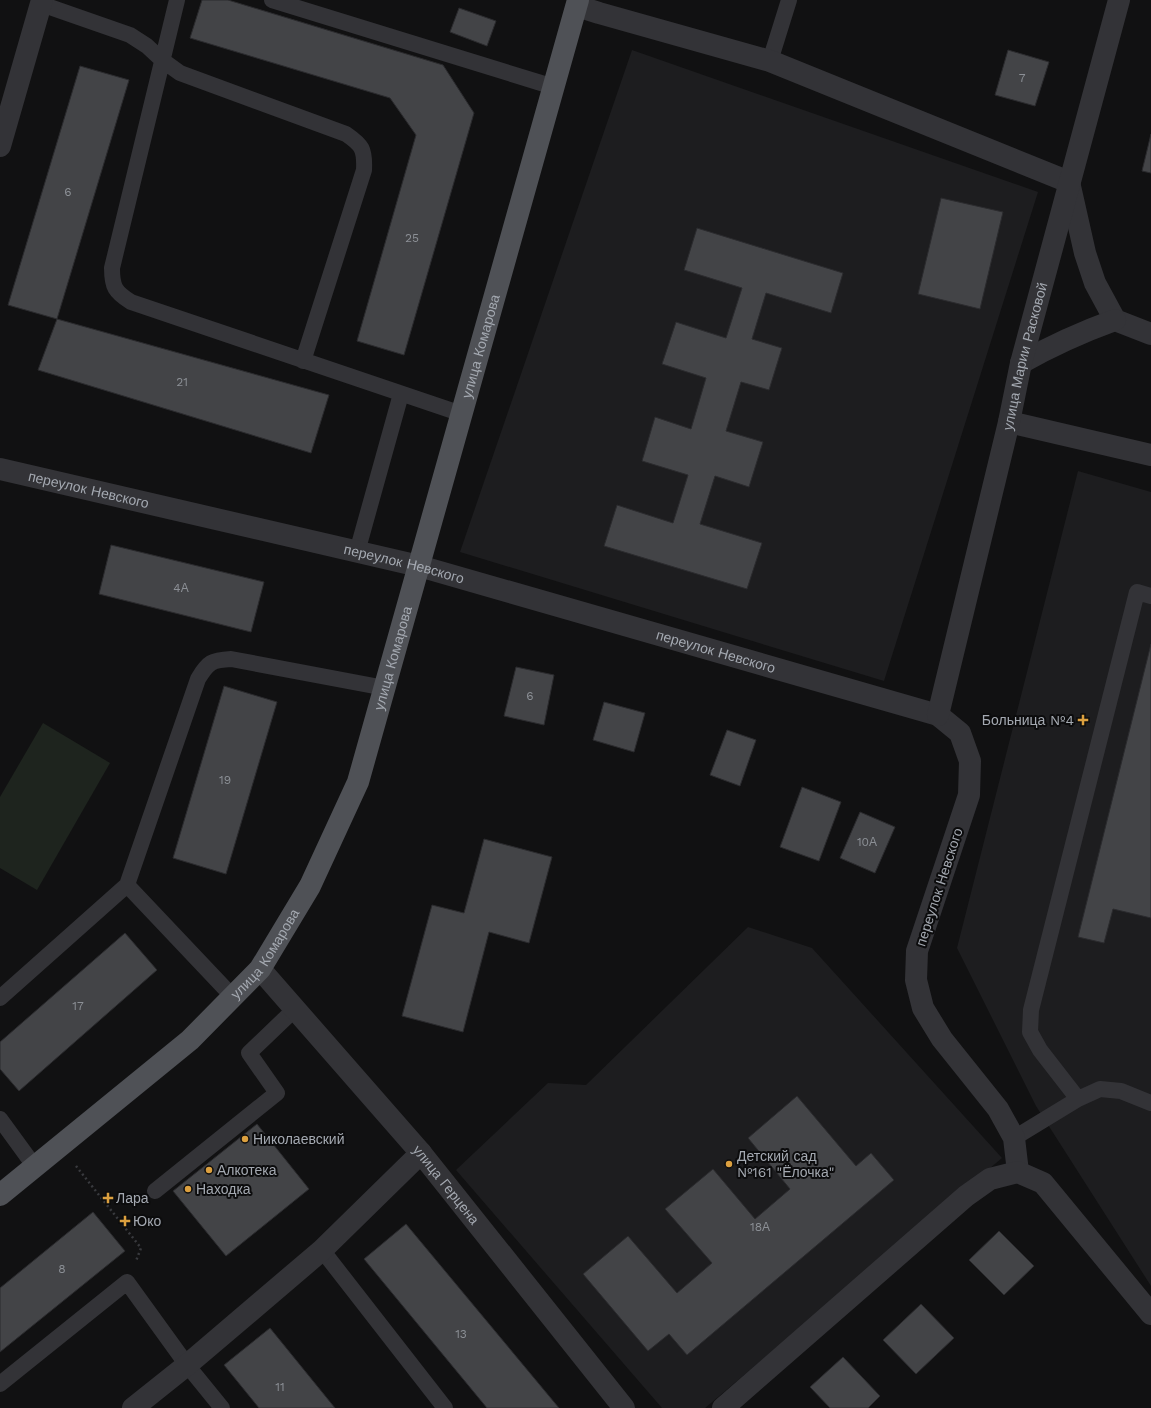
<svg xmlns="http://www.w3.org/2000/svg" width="1151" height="1408" font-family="'Work Sans',sans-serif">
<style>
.built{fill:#1d1d1f}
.green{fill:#1e241e}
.building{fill:#434447;stroke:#2b2b2e}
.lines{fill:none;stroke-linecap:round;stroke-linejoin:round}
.path{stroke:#393a3e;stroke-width:2.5;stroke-dasharray:2 3;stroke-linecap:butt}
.lane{stroke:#333337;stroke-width:16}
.street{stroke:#333337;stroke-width:22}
.primary{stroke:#4f5156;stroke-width:22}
.poi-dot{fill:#dca03f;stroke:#0c0c0d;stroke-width:1.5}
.labels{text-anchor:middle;stroke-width:4;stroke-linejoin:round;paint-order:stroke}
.number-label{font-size:12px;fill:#8c9096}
.street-label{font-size:14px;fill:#a4a9b1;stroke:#0c0c0d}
.poi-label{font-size:14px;fill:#a4a9b1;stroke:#0c0c0d;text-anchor:start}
</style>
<rect width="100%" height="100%" fill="#111112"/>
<path class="built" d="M632 50 1038 192 884 681 460 552Z
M1078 471 1151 492V1286L1036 1106 957 948Z
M748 927 812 948 1002 1158 705 1408H662L456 1170 548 1083 586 1085Z"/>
<path class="green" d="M43 723 110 763 37 890 0 868V797Z"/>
<path class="building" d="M202 0H228L443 65 474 113 404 355 357 341 416 135 390 98 190 38Z
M459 8 496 21 487 46 450 32Z
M1008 50 1049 62 1035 106 995 95Z
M80 66 129 80 57 319 8 305Z
M1151 134V173L1142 171Z
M941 198 1003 212 980 309 918 294Z
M697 228 843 273 831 313 766 293 752 339 782 348 769 390 741 382 726 431 763 442 749 487 715 476 700 524 762 543 747 589 604 546 617 505 673 523 688 475 642 461 655 417 691 429 706 378 662 364 676 322 726 338 742 288 684 270Z
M57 319 329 395 311 453 38 370Z
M111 545 264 582 251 632 99 594Z
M1151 644V918L1113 909 1104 943 1078 937Z
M516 667 554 675 544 725 504 716Z
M224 686 277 702 226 874 173 858Z
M604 702 645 713 634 752 593 740Z
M727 730 756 740 740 786 710 775Z
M802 787 841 802 819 861 780 847Z
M860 812 895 827 875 873 840 858Z
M484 839 552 857 529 943 489 932 463 1032 402 1016 432 905 464 913Z
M125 933 157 970 19 1091 0 1069V1042Z
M797 1096 856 1166 871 1153 894 1180 687 1355 669 1334 648 1351 583 1274 628 1236 677 1293 712 1263 665 1209 713 1169 755 1219 790 1189 748 1138Z
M257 1124 309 1189 226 1256 173 1191Z
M93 1212 125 1251 0 1352V1288Z
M406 1224 559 1408H487L364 1259Z
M999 1231 1034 1266 1004 1295 969 1260Z
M921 1304 954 1338 916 1374 883 1340Z
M270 1328 335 1408H259L224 1365Z
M843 1357 880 1396 868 1408H830L810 1387Z"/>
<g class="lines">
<path class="path" d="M76 1166 141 1248 136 1261"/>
<path class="lane" d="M177 0 112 268C112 287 115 292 131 302L462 414
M272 0 554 87
M41 4 130 35 147 46 162 60 180 73 346 134C362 145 365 149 364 170L303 361
M770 61 789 0
M357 552 401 394
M127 885 233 997
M0 998 127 885 198 679C208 662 212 660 231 659L385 688
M1078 1099 1040 1050 1030 1032 1031 1010 1137 592 1151 596
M0 1119 35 1167
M1014 1138 1078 1099 1100 1089 1121 1091 1151 1103
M155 1191 277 1093 249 1053 295 1009
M322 1250 445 1408
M0 1384 127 1282 187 1365 222 1408"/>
<g class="street">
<path d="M577 6 599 13 770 61 1069 182 1085 253 1095 283 1115 320 1151 334"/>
<path d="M0 146 42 0"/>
<path d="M1021 363C1051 346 1082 332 1115 320"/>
<path d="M1009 422 1151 455"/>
<path id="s1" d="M0 469 419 566 938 715 960 733 970 761 969 795 917 951 916 980 923 1008 942 1039 998 1109 1014 1138 1018 1172"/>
<path id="s2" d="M938 715 1009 422 1021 363 1119 0"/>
<path id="s3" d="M260 969 421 1153 624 1408"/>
<path d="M133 1408 187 1365 322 1250 421 1153"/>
<path d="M723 1408 966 1196 990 1179 1018 1172 1043 1183 1151 1314"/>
</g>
<path class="primary" id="s4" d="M0 1195 190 1040 260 969 310 886 358 782 578 0"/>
</g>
<g class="poi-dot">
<path d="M1081 714h4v4h4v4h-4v4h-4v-4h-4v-4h4z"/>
<circle cx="245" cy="1139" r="4"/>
<circle cx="729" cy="1164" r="4"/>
<circle cx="209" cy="1170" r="4"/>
<circle cx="188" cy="1189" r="4"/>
<path d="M106 1192h4v4h4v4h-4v4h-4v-4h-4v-4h4z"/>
<path d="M123 1215h4v4h4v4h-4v4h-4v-4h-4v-4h4z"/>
</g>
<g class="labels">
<g class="number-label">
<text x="1022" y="82">7</text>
<text x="68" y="196">6</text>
<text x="412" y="242">25</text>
<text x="182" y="386">21</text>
<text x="181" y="592">4А</text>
<text x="530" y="700">6</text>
<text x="225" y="784">19</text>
<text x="867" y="846">10А</text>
<text x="78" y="1010">17</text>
<text x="760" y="1231">18А</text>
<text x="62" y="1273">8</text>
<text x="461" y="1338">13</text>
<text x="280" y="1391">11</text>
</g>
<g class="street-label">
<text dy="5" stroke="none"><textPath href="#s4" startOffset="1009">улица Комарова</textPath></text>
<text dy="5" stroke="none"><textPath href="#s2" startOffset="369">улица Марии Расковой</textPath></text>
<text dy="5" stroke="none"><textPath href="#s1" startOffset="91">переулок Невского</textPath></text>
<text dy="5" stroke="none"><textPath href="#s1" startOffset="415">переулок Невского</textPath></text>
<text dy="5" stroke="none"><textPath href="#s1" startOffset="739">переулок Невского</textPath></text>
<text dy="5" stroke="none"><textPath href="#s4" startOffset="685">улица Комарова</textPath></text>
<text transform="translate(939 887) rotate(-72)" y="5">переулок Невского</text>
<text dy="5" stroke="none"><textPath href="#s4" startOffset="360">улица Комарова</textPath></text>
<text dy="5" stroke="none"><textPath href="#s3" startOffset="285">улица Герцена</textPath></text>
</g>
<g class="poi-label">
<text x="1074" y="725" text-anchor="end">Больница №4</text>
<text x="253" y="1144">Николаевский</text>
<text x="737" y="1161">Детский сад<tspan x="737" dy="16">№161 "Ёлочка"</tspan></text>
<text x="217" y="1175">Алкотека</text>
<text x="196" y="1194">Находка</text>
<text x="116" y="1203">Лара</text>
<text x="133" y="1226">Юко</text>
</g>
</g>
</svg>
